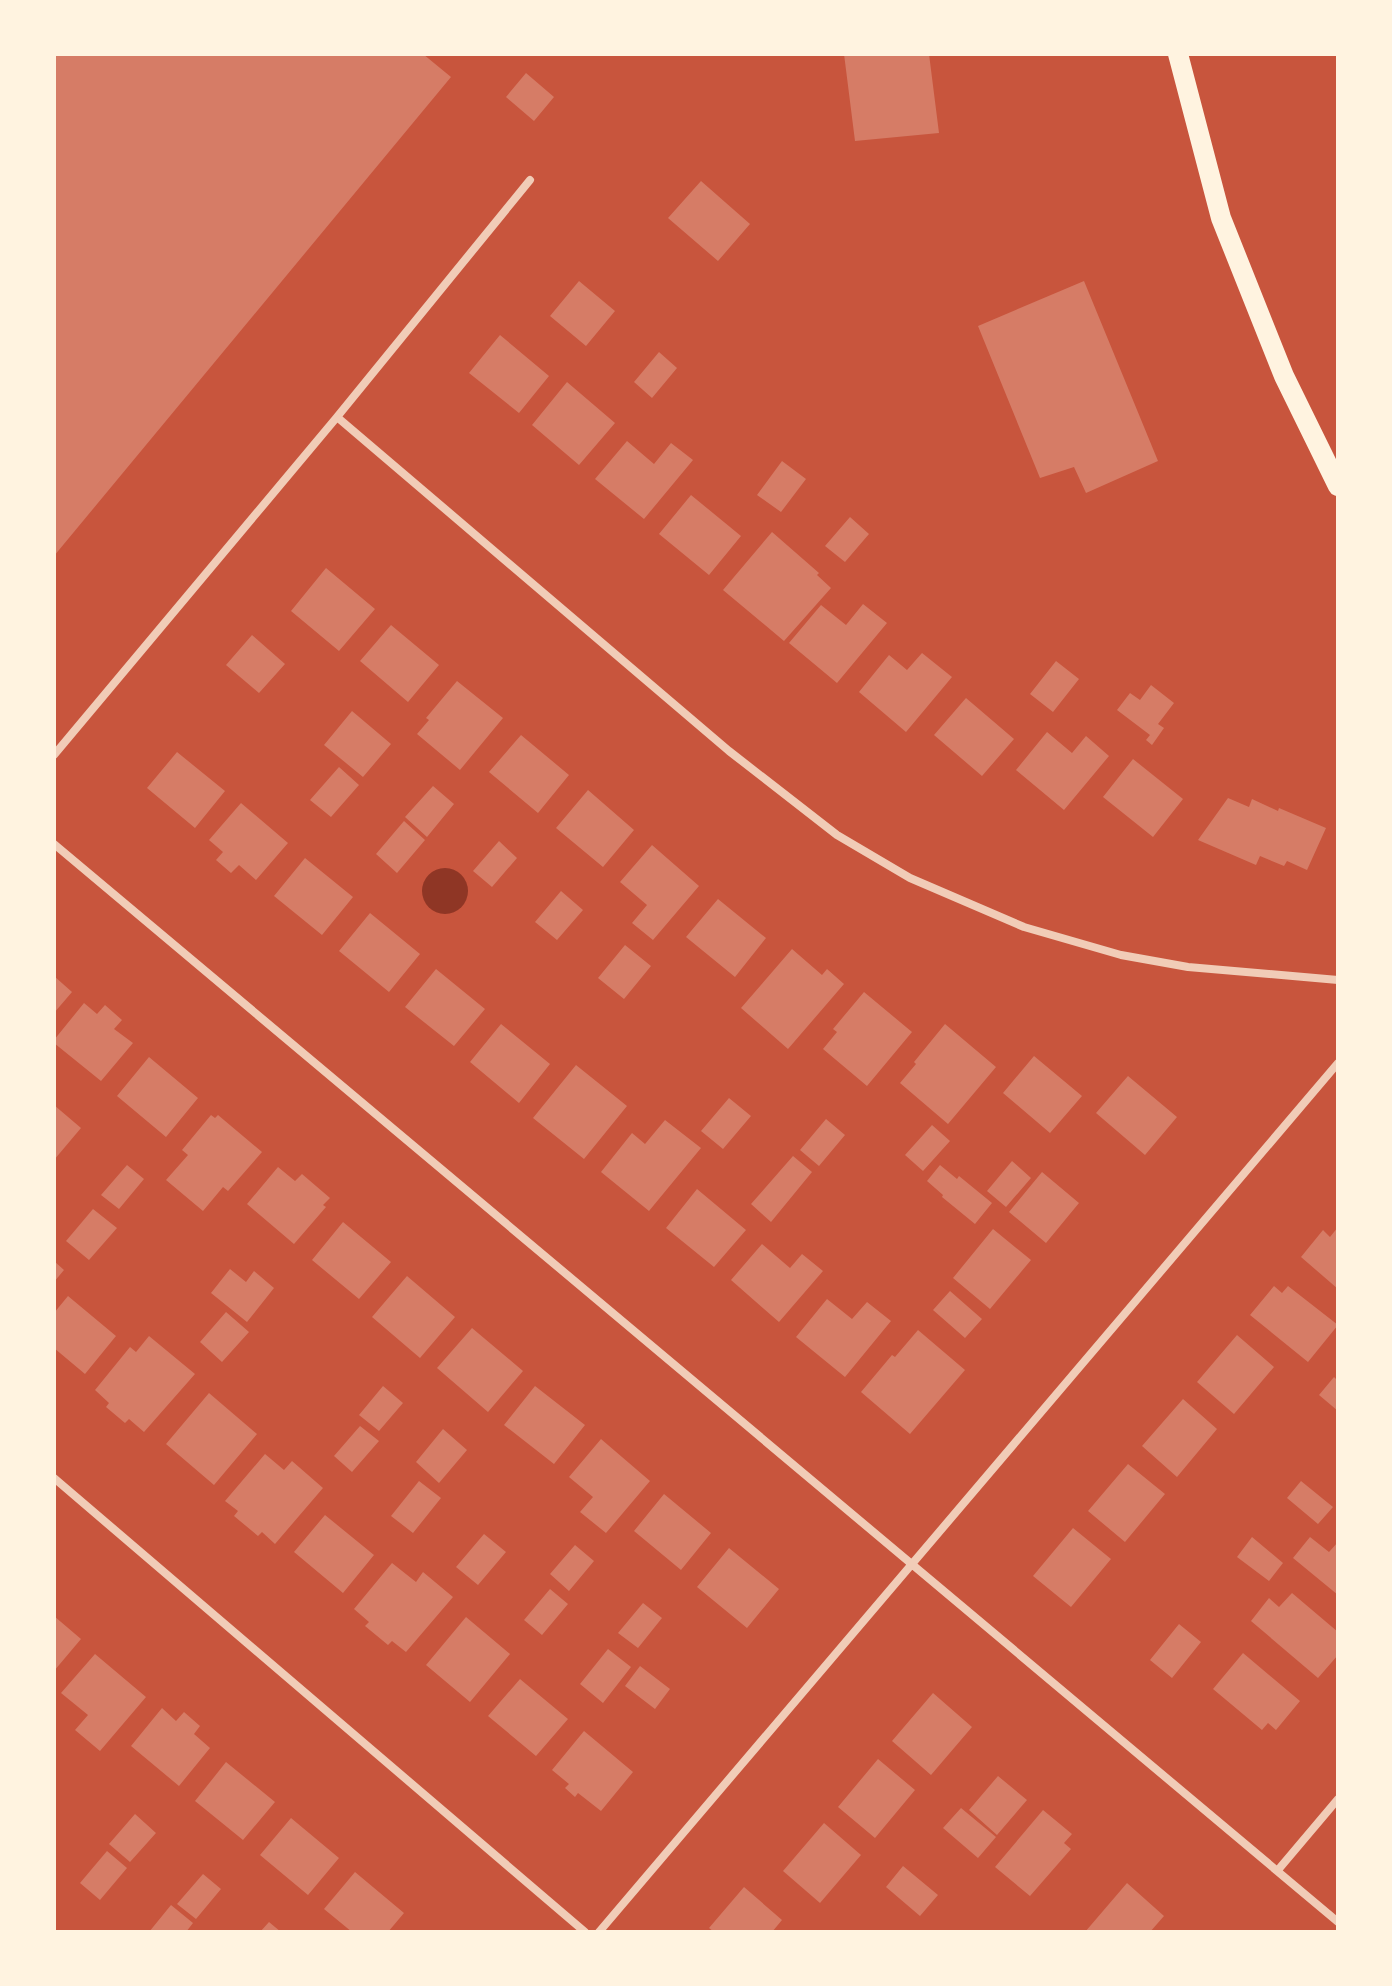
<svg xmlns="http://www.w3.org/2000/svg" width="1392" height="1986" font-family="'Sofia Sans Condensed',sans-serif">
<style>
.water{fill:#8f3625}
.building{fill:#d67c66}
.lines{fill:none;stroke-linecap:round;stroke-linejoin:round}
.minor{stroke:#f1ccb7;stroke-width:8}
.primary{stroke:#fff3e0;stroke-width:20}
</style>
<rect width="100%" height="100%" fill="#c8553d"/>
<path class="water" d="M422 891a23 23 0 1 1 46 0a23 23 0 1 1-46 0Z"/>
<path class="building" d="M54 54H423L451 77 54 556Z
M844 54H929L939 133 855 141Z
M526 73 554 97 534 121 506 97Z
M701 181 750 224 718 261 668 218Z
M579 281 615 311 586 346 550 316Z
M1084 281 1158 461 1086 493 1074 467 1040 478 978 326Z
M500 335 549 376 519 413 469 373Z
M659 352 677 368 652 398 634 382Z
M567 382 615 423 579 465 532 425Z
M627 441 654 464 671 443 693 460 644 519 595 479Z
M782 461 806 479 781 512 757 495Z
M691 495 741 536 709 575 659 534Z
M850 517 869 534 845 562 825 546Z
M772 532 819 573 817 575 831 588 784 641 723 590Z
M326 568 375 609 339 651 291 611Z
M863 604 887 623 837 683 789 643 821 605 846 625Z
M391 625 439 665 408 702 360 661Z
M252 635 285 664 259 693 226 665Z
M922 653 952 677 906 732 859 692 889 655 907 670Z
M1056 661 1079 679 1053 712 1030 694Z
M457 681 503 718 460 770 417 734 429 720 426 718Z
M1151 685 1174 703 1158 724 1164 728 1152 745 1146 740 1150 735 1117 710 1130 693 1140 700Z
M966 698 1014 739 982 776 934 735Z
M352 711 391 744 363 777 324 745Z
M1047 732 1072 753 1086 736 1109 756 1064 810 1016 770Z
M521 735 569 775 538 813 489 772Z
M177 752 225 791 195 828 147 788Z
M1133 759 1183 799 1153 837 1103 797Z
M339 767 359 785 331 817 310 800Z
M433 786 454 804 427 837 405 817Z
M588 790 634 830 603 867 556 828Z
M1228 798 1249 807 1252 799 1278 811 1279 808 1326 828 1307 870 1287 861 1284 866 1260 856 1256 865 1198 840Z
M241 803 288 843 256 880 239 865 231 873 216 860 223 852 209 840Z
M404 821 425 840 397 873 376 854Z
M499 841 517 858 492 887 473 871Z
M652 845 699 886 653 940 632 923 647 905 620 882Z
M305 858 353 897 322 935 274 896Z
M561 891 583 910 557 940 535 922Z
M718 899 766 938 735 977 686 937Z
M370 913 420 954 389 992 339 951Z
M625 945 651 966 624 999 598 978Z
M792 949 822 975 827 969 844 984 788 1049 741 1008Z
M436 969 485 1009 454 1046 405 1007Z
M54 976 72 992 54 1013Z
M864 992 912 1032 867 1086 823 1049 837 1032 833 1029Z
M84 1003 97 1014 105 1005 122 1020 114 1029 133 1043 101 1081 54 1043V1040Z
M501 1024 550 1064 519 1103 470 1062Z
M945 1024 996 1067 948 1124 900 1083 916 1064 914 1062Z
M1034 1056 1082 1096 1050 1133 1003 1093Z
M149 1057 198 1098 166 1137 117 1096Z
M576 1065 627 1106 584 1159 533 1118Z
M1128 1076 1177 1117 1145 1155 1096 1113Z
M729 1098 751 1116 723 1149 701 1131Z
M54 1105 81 1128 54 1160Z
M211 1115 215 1118 218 1115 262 1152 228 1191 223 1187 203 1211 166 1180 188 1155 182 1150Z
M826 1119 845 1135 819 1166 800 1150Z
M665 1120 701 1148 649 1211 601 1172 632 1133 645 1144Z
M932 1125 950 1141 923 1171 905 1155Z
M793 1156 812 1172 771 1222 751 1204Z
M1012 1161 1031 1178 1006 1207 987 1191Z
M127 1165 144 1179 119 1209 101 1195Z
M940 1165 957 1179 959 1176 992 1203 975 1224 942 1197 943 1195 927 1181Z
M278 1167 295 1181 302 1174 330 1198 323 1205 326 1207 294 1244 247 1204Z
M1042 1172 1079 1203 1046 1243 1009 1212Z
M697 1189 746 1230 714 1267 666 1228Z
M93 1209 117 1228 89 1260 66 1241Z
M343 1222 391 1262 359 1299 312 1260Z
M1338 1227V1289L1301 1257 1323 1230 1330 1237Z
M993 1229 1031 1260 990 1309 953 1278Z
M762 1244 790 1268 802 1254 823 1271 779 1322 731 1280Z
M54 1261 64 1270 54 1282Z
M230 1269 246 1282 254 1271 274 1288 247 1322 211 1293Z
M407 1276 455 1317 420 1358 372 1317Z
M1274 1286 1282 1293 1288 1286 1338 1325 1308 1362 1250 1315Z
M950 1291 982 1319 965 1338 933 1310Z
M68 1296 116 1336 85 1374 54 1348V1313Z
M827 1299 852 1319 867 1302 891 1321 845 1377 796 1337Z
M226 1312 249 1332 222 1362 200 1342Z
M472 1328 523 1371 488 1412 437 1368Z
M918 1330 965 1370 910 1434 861 1392 892 1355 895 1357Z
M1237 1335 1274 1367 1234 1414 1197 1382Z
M149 1336 195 1374 144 1432 129 1419 125 1423 106 1407 109 1403 95 1390 130 1347 136 1352Z
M1334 1377 1338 1381V1411L1319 1395Z
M383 1386 403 1403 379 1431 359 1415Z
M535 1386 585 1425 554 1464 504 1425Z
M209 1393 257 1434 214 1485 166 1444Z
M1183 1399 1217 1429 1177 1477 1142 1446Z
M360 1426 379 1441 352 1472 334 1456Z
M443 1429 467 1450 439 1483 416 1462Z
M601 1439 650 1481 606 1533 580 1512 593 1497 569 1477Z
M265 1454 284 1470 292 1461 323 1488 275 1544 262 1532 258 1536 234 1516 238 1511 225 1501Z
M1128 1464 1165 1494 1125 1542 1088 1511Z
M419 1481 441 1498 413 1533 391 1516Z
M1301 1481 1333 1507 1318 1524 1287 1498Z
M664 1494 711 1533 681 1570 634 1531Z
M325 1515 374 1555 343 1593 294 1552Z
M1073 1528 1111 1559 1071 1607 1033 1576Z
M484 1534 506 1552 478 1585 456 1567Z
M1252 1537 1283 1563 1269 1581 1237 1557Z
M1310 1537 1329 1552 1338 1542V1595L1293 1558Z
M575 1545 594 1561 569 1591 550 1574Z
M729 1548 779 1589 747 1628 697 1587Z
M392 1563 416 1582 423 1572 453 1597 406 1652 392 1641 388 1645 365 1626 369 1622 354 1609Z
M550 1589 568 1604 542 1635 524 1620Z
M1292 1593 1338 1632V1655L1318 1678 1251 1621 1269 1598 1279 1607Z
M643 1603 662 1618 638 1648 618 1633Z
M54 1616 81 1639 54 1671Z
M466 1617 510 1654 470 1702 426 1665Z
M1179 1624 1201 1642 1172 1678 1150 1660Z
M608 1649 631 1667 603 1703 580 1684Z
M1243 1653 1300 1701 1276 1730 1268 1723 1262 1730 1213 1689Z
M95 1654 146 1697 100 1751 75 1730 88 1715 61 1693Z
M640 1666 670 1689 655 1709 625 1686Z
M520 1679 568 1719 536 1756 488 1716Z
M933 1693 972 1727 931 1775 892 1741Z
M162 1708 176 1721 184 1712 200 1726 194 1734 210 1748 179 1786 131 1746Z
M584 1731 633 1772 601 1811 578 1793 575 1797 565 1788 569 1784 552 1770Z
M878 1759 915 1790 875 1838 838 1807Z
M226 1762 275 1802 243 1840 195 1801Z
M998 1776 1027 1800 997 1835 969 1810Z
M961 1808 996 1837 978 1858 943 1828Z
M1043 1810 1072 1834 1064 1843 1071 1849 1030 1896 995 1867Z
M135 1814 156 1833 130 1862 109 1844Z
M291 1818 339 1858 308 1895 260 1855Z
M824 1823 861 1855 820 1903 783 1871Z
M107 1851 127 1868 100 1900 80 1883Z
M903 1866 938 1895 920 1916 886 1887Z
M355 1872 404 1913 388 1932H352L324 1909Z
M203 1874 221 1889 196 1919 177 1904Z
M1127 1883 1164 1916 1150 1932H1085Z
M744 1887 782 1920 772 1932H714L709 1928Z
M171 1905 193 1923 186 1932H149Z
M269 1922 281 1932H260Z"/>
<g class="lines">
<path class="minor" d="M337 417 729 751 837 835 910 878 1024 927 1121 955 1188 967 1338 980
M54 755 337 417 530 180
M54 844 1338 1922
M54 1478 585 1932
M1278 1870 1338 1799
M599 1932 1338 1063"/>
<path class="primary" d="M1178 54 1221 218 1284 376 1338 486"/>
</g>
<rect width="1392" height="1986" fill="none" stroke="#fff3e0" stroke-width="112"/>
</svg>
